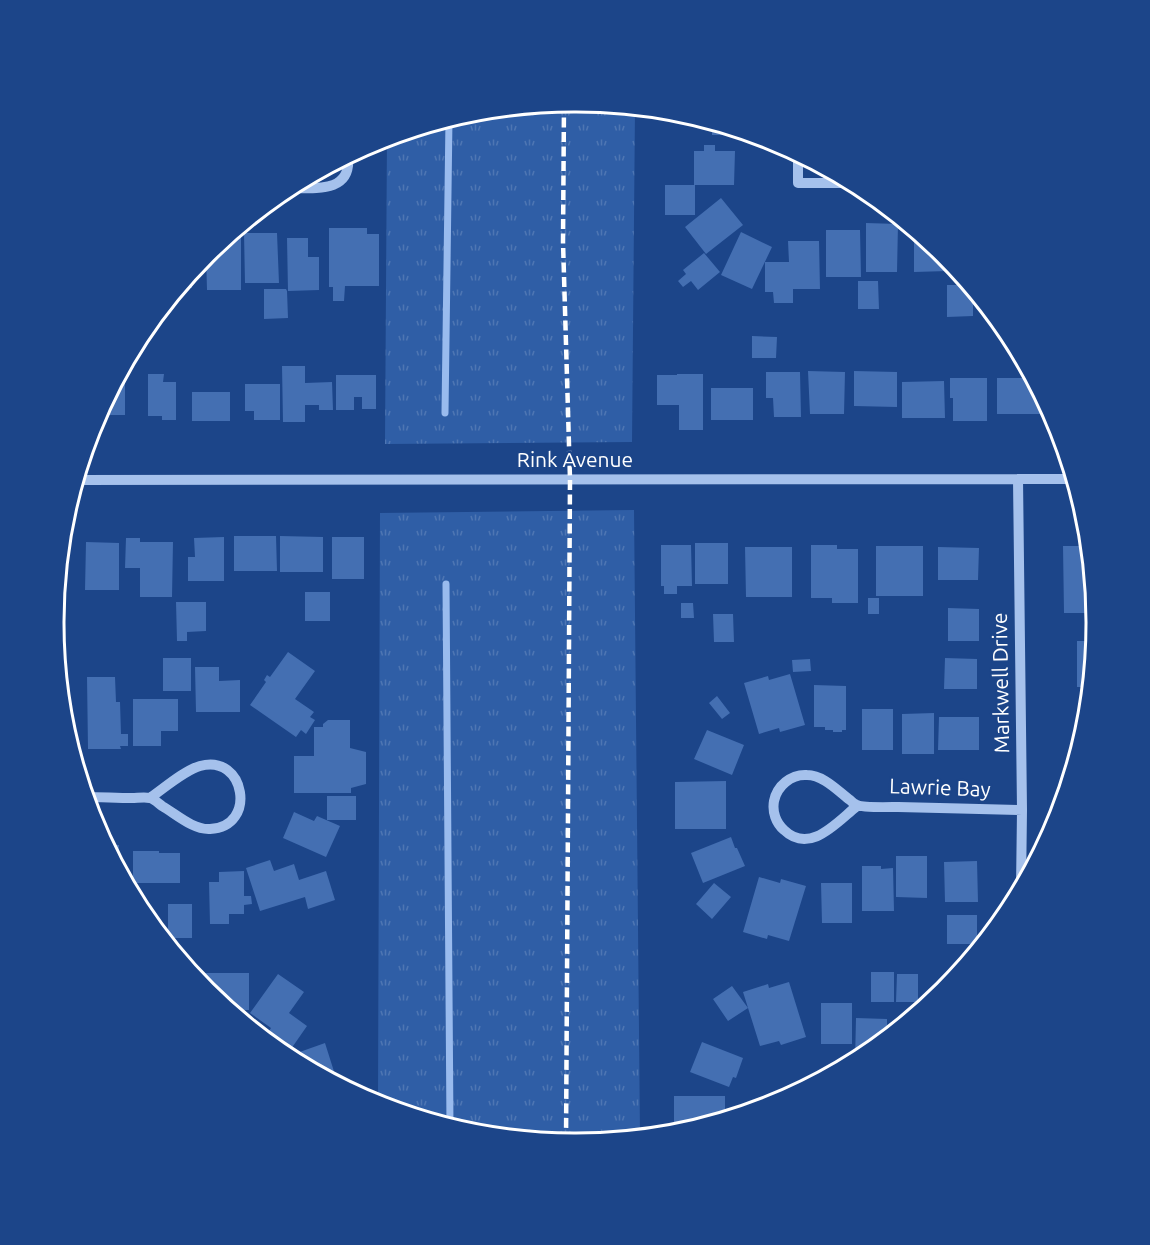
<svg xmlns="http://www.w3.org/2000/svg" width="1150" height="1245" font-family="Ubuntu,sans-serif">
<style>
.grass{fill:url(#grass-tufts)}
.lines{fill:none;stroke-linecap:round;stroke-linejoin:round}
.stream{stroke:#9be;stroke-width:7}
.building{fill:#446fb2}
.minor{stroke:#a5c1ec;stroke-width:10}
.rail{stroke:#fff;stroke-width:4.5;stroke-dasharray:10 4.5;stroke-linecap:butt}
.labels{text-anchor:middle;stroke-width:4.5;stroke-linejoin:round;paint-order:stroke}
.street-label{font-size:21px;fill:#fff;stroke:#1c4589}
.rim{fill:none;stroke:#fff;stroke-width:3}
</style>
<defs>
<pattern id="grass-tufts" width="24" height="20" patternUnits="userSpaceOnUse" patternTransform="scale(1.5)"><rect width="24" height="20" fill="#2f5ea6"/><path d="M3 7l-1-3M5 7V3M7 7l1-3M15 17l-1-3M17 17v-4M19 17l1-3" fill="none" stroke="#4e76b3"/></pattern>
</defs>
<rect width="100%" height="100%" fill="#1c4589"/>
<path class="grass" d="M575 102 635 107 632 442 385 444 387 138 474 111Z
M634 510 640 1137 575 1143 473 1133 378 1105 380 513Z"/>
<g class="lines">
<path class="stream" d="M445 413 449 119
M446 584 450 1127"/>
</g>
<path class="building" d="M712 122 742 131V135H712Z
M704 145H715V151H735L734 185H694V151H704Z
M665 185H695V215H665Z
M721 198 743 225 706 254 685 227Z
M866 223 898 224 897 272H866Z
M329 228H367V234H379V286H345L344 301H333V287H329Z
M826 230H860L861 277H826Z
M914 230 944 254 948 260V271L914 272Z
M741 232 772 247 752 289 721 275Z
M244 233H277L279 283H245Z
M227 237H241V290H207L206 254Z
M287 238H308V257H319V290L288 291Z
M788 241H819L820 289H793V303H774L773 292H765V262H789Z
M704 253 720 272 698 290 691 281 683 287 678 281 686 274 683 270Z
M192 272V288H179Z
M858 281H878L879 309H858Z
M947 285H968L973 290V316L947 317Z
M264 289H286L287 291 288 318 264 319Z
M752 336 777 337 776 358H752Z
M125 365V415H98L122 370Z
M282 366H305V383L332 382 333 410H319V405H305V422H283Z
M808 371 845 372 844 414H810Z
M854 371 897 372V407L854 406Z
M766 372H800L801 417H774L773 398H766Z
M148 374H164L163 382H176V420H162V416H148Z
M677 374H703V430H679V405H657V375H677Z
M336 375H376V409H362V397H354V410H336Z
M950 378H987V421H953V398H950Z
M997 378H1032L1040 393V414H997Z
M944 381 945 418H902V382Z
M245 384H280V420H254V411H245Z
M711 388H753V420H711Z
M192 392H230V421H192Z
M234 536H276L277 571H234Z
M280 536 323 537V572H280Z
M224 537V581H188V557H195L194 538Z
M332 537H364V579H332Z
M126 538H140V542H173L172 597H140V568H125Z
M86 542 119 543V590H85Z
M695 543H728V584H695Z
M661 545H691L692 586H677V594H664V586H661Z
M811 545H837V549H858V603H832V598H811Z
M876 546H923V596H876Z
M1063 546H1089L1093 594V613H1064Z
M745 547H792V597H746Z
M938 547 979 548 978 580H938Z
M305 592H330V621H305Z
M868 598H879V614H868Z
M176 602H206V631L187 632V641H177Z
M681 603H693L694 618H681Z
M948 608 979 609V641H948Z
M713 614H733L734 642H714Z
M1077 641H1094L1090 687H1077Z
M288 652 315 671 295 699 314 712 310 717 315 720 306 734 301 730 296 737 250 705 266 682 264 680 267 675 270 677Z
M163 658H191V691H163Z
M945 658 977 659V689H944Z
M810 659 811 671 793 672 792 660Z
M195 667H219V681L240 680V712H196Z
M790 674 805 725 780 732 779 728 759 734 744 683 768 676 769 680Z
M87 677H115L116 702H120L121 734H128V746H120L121 749H88Z
M814 685 846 686V730H842V732H833V730H825V727H814Z
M717 696 730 713 722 719 709 703Z
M133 699H178V731H161V746H133Z
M1079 703H1088L1086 724 1080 745Z
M862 709H893V750H862Z
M934 713V754H902V714Z
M939 717H979V750H938Z
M328 720H350V748L366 752V784L351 788V793H294V756H314V727H323V724Z
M707 730 744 745 732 775 694 759Z
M726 781V829H675V782Z
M327 796H356V820H327Z
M294 812 314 821 317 816 340 826 326 857 283 838Z
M731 837 735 848H737L745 866 703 883 691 853Z
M106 845H119L118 868Z
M133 851H159V853H180V883H133Z
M896 856H927V898L896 897Z
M270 860 274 871 294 864 299 880 326 871 335 900 308 909 305 897 260 911 246 868Z
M977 861 978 902H945L944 862Z
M862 866H881V869L893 868 894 911H862Z
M244 871V896H251L252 904 244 905V914H229V924H210L209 882H219V872Z
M759 877 780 883 781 879 806 886 789 941 768 935 767 939 743 932Z
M714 883 731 897 712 919 696 904Z
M821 883H852V923H822Z
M168 904H192V938H168Z
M947 915H977V944H947Z
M951 968H962L951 981Z
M871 972H894V1002H871Z
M195 973H249V1010H230L206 991 195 977Z
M278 974 304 992 289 1013 307 1026 291 1049 268 1033 271 1028 250 1013Z
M897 974H918V1002H896Z
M789 982 806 1037 781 1045 779 1041 760 1046 743 992 768 984 769 988Z
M732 986 748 1008 728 1021 713 999Z
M821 1003H852V1044H821Z
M856 1018 887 1019V1037L864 1056 855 1061Z
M702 1042 743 1058 736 1078 733 1077 729 1087 690 1072Z
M325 1043 331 1062 338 1084 296 1061 294 1054Z
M674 1096H725V1119L674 1134Z"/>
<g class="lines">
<path class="minor" d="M798 154V183H853
M288 188C314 188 352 194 348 156
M1018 479 1022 810 1021 888
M76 480 1073 479
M86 797C101 797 117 798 132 798 137 798 145 797 150 798 154 799 158 803 162 806 176 814 193 830 210 829 258 827 245 753 200 766 185 770 163 789 150 798
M857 806C837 822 810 855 784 830 776 823 772 812 774 801 777 786 791 774 807 775 823 775 837 790 850 800 852 802 854 804 857 805 863 808 890 807 898 807 939 808 981 809 1022 810"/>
<path class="rail" d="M564 103 563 242 570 479 566 1143"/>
</g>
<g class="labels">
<g class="street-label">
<text x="575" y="467">Rink Avenue</text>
<text transform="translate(1001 683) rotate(-91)" y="7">Markwell Drive</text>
<text transform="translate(940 788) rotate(2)" y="7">Lawrie Bay</text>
</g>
</g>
<path d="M0 0H1150V1245H0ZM574 112H576A510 510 0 0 1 1086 622V623A510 510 0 0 1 576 1133H574A510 510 0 0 1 64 623V622A510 510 0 0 1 574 112Z" fill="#1c4589" fill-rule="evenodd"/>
<path class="rim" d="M574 112H576A510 510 0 0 1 1086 622V623A510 510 0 0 1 576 1133H574A510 510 0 0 1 64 623V622A510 510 0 0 1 574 112Z"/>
</svg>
